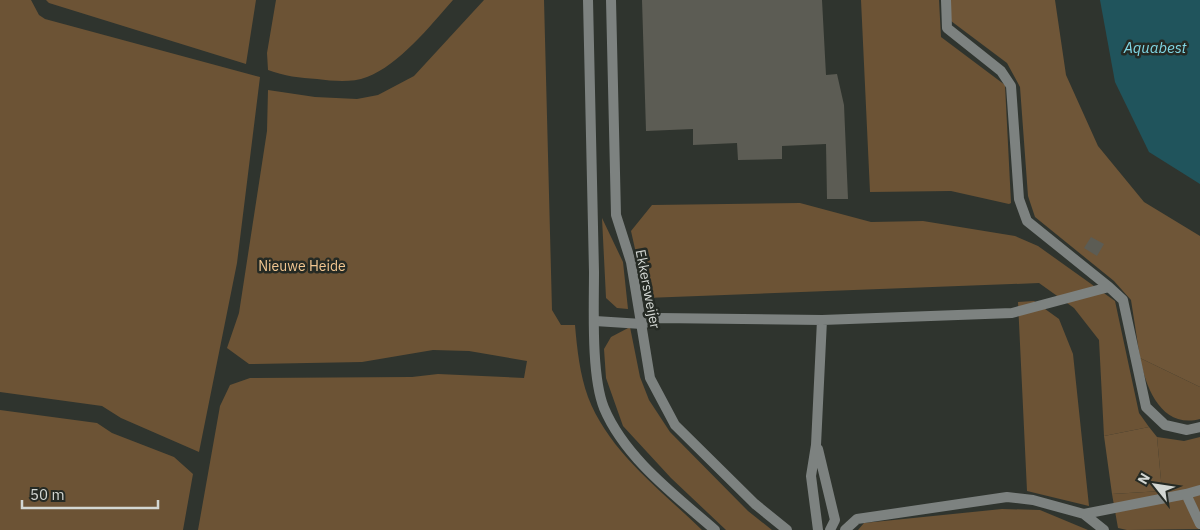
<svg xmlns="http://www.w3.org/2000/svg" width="1200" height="530" font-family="'IBM Plex Sans',sans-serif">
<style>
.green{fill:#6f5638}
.forest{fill:#6c5335}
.water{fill:#20545c}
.building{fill:#5c5c54}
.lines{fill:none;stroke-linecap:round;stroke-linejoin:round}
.lane{stroke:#7d8280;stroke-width:10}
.street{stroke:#7d8280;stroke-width:10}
.labels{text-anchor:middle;stroke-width:5;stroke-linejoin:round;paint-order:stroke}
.park-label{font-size:14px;fill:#f3c791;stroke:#252a24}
.street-label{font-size:14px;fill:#d3d7d3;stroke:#252a24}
.water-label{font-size:15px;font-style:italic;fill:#81d7e5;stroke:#252a24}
</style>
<rect width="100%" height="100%" fill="#2f342e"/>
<path class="green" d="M951 0H1055L1066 75 1098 146 1144 202 1200 236V387L1140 358 1131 300 1114 281 1035 217 1028 196 1020 87 1007 63 951 21Z
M1149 427 1157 437 1162 491 1112 494 1104 436Z"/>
<path class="forest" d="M0 0H31L39 15 45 19 260 77 237 263 199 452 121 418 102 406 0 392Z
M46 0H256L246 64 49 3Z
M276 0H453C430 26 399 65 367 77 351 83 334 81 317 79 300 78 284 76 268 70L267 53Z
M484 0H544L552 310 561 325H575C577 349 580 375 588 397 609 452 661 490 702 530H198L220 406 230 385 250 378 412 377 438 374 524 378 527 361 469 351 433 350 362 362 249 364 227 348 239 313 267 131 268 90 315 97 357 99 378 95 414 76Z
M861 0H939L941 37 1005 85 1011 203 1009 204 951 191 870 192Z
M800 203 871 222 923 221 1015 236 1038 246 1115 301 1139 413 1149 427 1104 436 1099 340 1074 308 1039 283 646 298 631 231 652 205Z
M602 218 623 262 628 309 617 308 606 298Z
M1034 301 1059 319 1073 354 1089 506 1027 491 1018 302Z
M630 327 640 377 649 400 670 432 748 511 772 530H726L671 478 623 426 606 378 604 349 611 337Z
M1140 358 1200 387V419C1162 429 1146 389 1140 358Z
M0 410 97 423 112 433 174 457 193 474 183 530H0Z
M1157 437 1184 441 1200 437V529L1127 530 1118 528 1112 494 1162 491Z
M1002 509 1040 510 1088 530H858L864 523Z"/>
<path class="water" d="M1100 0H1200V184L1149 152 1115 82Z"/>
<path class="building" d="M642 0H822L826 75 837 74 844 105 848 199H827L826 144 782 146V159L738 160 737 143 693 145V129L646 131Z
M1091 237 1104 244 1097 256 1084 248Z"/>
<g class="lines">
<path class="lane" d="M946 0 947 28 1001 71 1011 86 1019 199 1027 221 1109 287 1123 300 1146 407 1165 425 1187 430 1200 427
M595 321 642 324 658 318 822 320 1012 313 1109 287
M818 449 835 520 830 530
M1200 490 1186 494 1200 524
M1084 514 1186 494
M818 530 811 476 816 445 822 320
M845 530 857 519 1007 497 1033 500 1084 514 1104 530"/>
<path class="street" d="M588 0C590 91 592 182 594 272 594 308 591 376 604 408 625 458 675 495 715 530
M611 0 616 215 631 262 650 378 675 425 755 504 787 530"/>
</g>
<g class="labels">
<g class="park-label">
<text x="302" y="271">Nieuwe Heide</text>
</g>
<g class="street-label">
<text transform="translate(648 289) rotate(79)" y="5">Ekkersweijer</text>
</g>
<g class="water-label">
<text x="1155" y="53">Aquabest</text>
</g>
</g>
<g transform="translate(1155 485) rotate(300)" stroke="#252a24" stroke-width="4" paint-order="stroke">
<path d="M0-4L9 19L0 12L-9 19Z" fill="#d3d7d3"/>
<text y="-8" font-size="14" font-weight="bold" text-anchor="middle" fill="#d3d7d3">N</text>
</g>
<path d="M22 500v8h136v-8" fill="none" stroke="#d3d7d3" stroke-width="2.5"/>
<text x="30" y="500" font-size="15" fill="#d3d7d3" stroke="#252a24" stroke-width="4" paint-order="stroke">50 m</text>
</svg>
